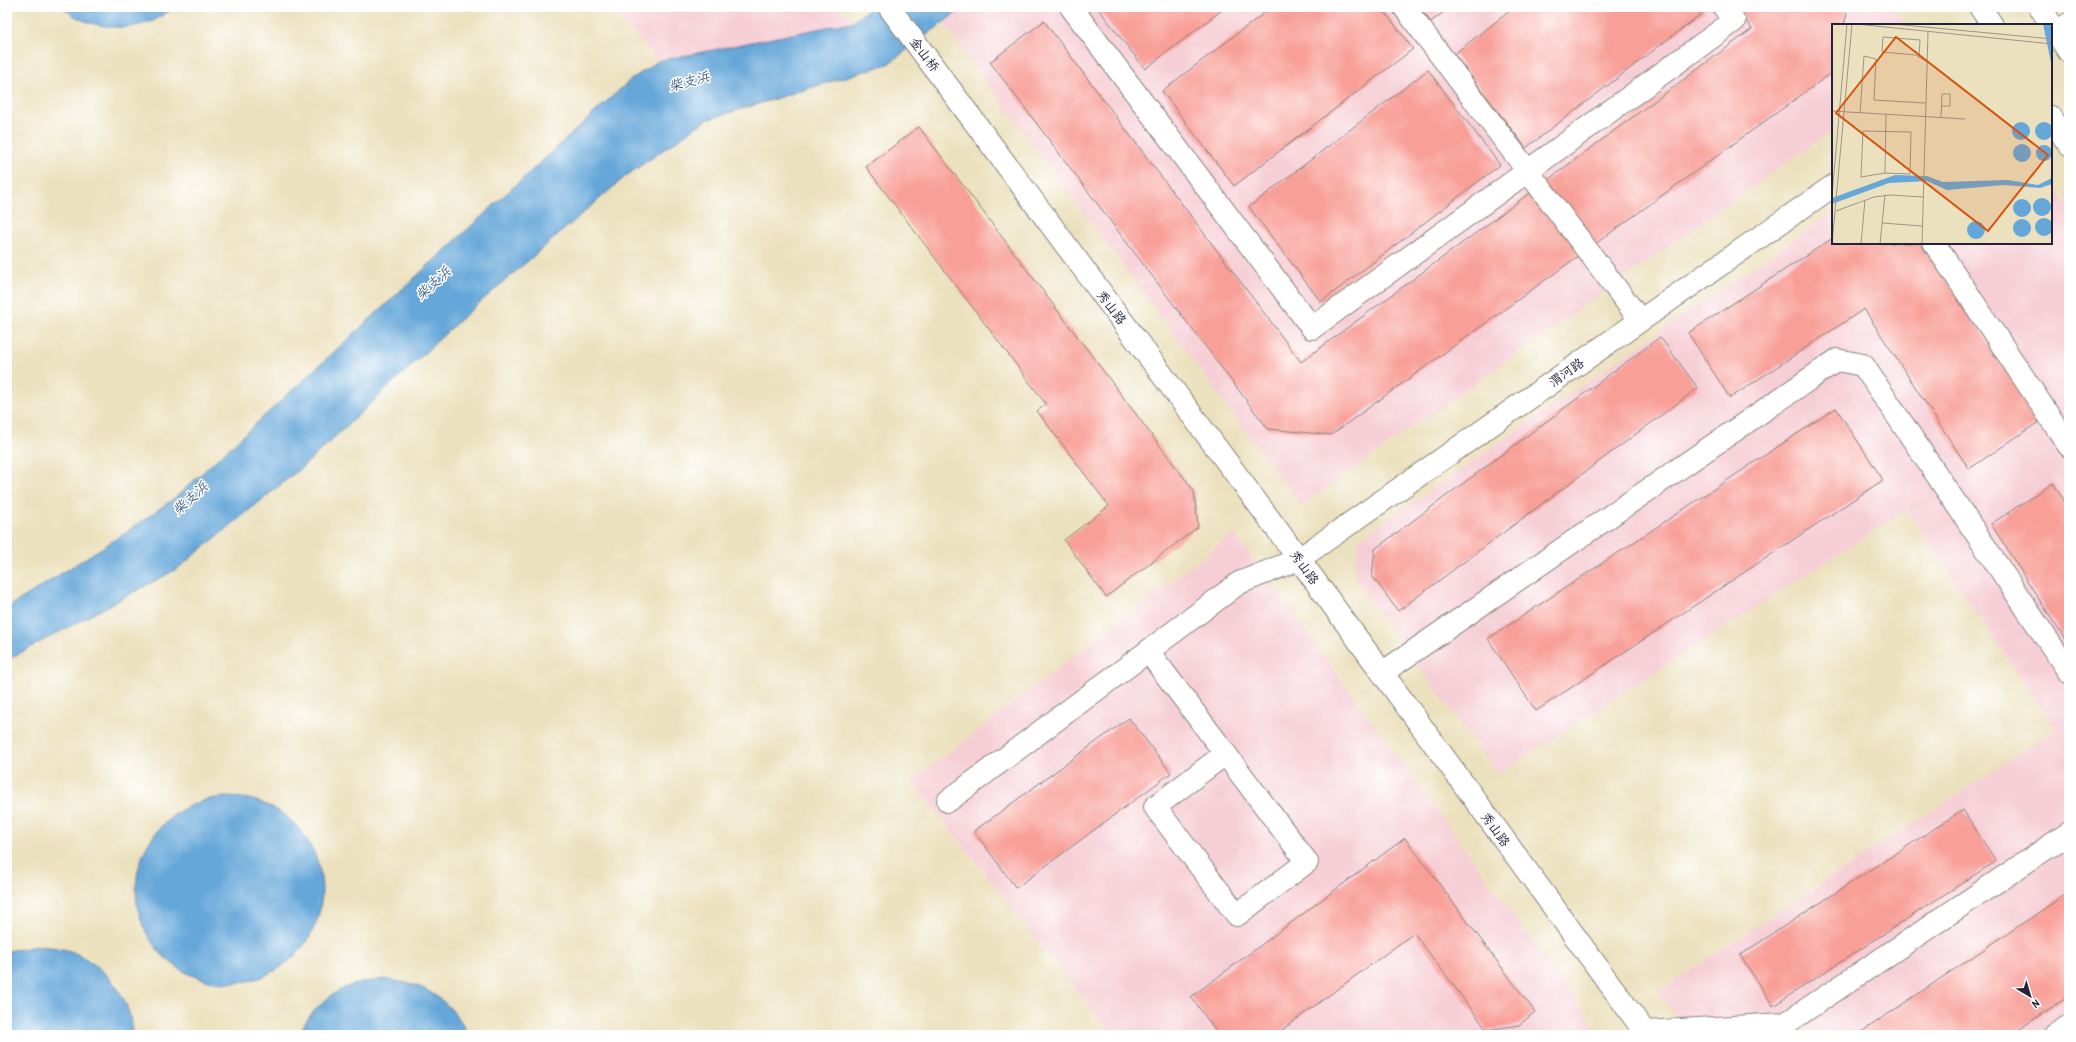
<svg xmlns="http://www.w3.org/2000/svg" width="2076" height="1042" font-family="'Patrick Hand','LXGW WenKai TC',sans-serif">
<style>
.built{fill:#f6cfd6}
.water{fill:#66a7d9;stroke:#44648a}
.building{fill:#f89f97}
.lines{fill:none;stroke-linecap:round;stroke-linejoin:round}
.minor-casing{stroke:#87827c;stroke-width:24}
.major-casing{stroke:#87827c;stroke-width:24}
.minor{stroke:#fff;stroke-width:22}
.major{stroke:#fff;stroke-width:22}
.labels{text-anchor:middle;stroke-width:3;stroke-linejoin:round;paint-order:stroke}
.street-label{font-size:13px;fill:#22223b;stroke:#fff}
.water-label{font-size:14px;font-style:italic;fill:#415e82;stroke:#fff}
.inset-road{fill:none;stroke:#9b958a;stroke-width:1}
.view{fill:#d45411;fill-opacity:0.15;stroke:#d45411;stroke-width:2}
.inset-edge{fill:none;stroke:#22223b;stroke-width:2}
</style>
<rect width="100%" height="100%" fill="#fff"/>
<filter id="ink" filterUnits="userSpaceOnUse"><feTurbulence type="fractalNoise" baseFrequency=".025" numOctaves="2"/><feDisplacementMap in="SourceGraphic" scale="8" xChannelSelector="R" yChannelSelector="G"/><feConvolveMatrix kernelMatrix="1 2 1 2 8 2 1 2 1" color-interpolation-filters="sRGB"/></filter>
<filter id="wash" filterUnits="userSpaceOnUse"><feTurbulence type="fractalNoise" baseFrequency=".012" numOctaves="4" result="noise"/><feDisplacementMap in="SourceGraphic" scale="16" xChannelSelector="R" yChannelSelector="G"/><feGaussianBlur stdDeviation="0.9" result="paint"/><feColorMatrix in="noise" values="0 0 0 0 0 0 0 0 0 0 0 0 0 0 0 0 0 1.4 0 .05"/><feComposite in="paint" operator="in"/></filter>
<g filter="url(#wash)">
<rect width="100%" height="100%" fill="#ece1be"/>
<path class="built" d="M611 7H840L852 22 658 61Z
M964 7H1894L1906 25H1833V130L1301 506 943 23Z
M2051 180 2069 208V1035H1690L1658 992 2056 729 1906 510 1498 774 1355 580 1358 540 1833 212V243H2051Z
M1234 533 1601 1035H1112L912 781Z"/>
<path class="water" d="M62 7H176C169 11 162 16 155 20 126 33 85 28 62 7Z
M872 7H964L888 64 706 120 626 176 462 318 306 464 177 569 7 660V608L125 533 176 497 629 81 658 61 852 22Z
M136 890a93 93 0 1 1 186 0a93 93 0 1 1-186 0Z
M39 946C50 947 63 948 73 952 106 967 132 997 132 1035H7V951Z
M383 979C393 981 404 982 414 985 436 991 460 1014 468 1035H299C308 1013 329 993 352 985 362 982 373 981 383 979Z"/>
<g id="blocks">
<path class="building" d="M1097 7H1226L1145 69Z
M1272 7H1381L1413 49 1234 186 1162 91Z
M1419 7H1450L1431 22Z
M1515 7H1702L1705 11 1526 148 1454 54Z
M1737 7H1842L1847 14 1844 25H1833V72L1331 435 1268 429 990 62 1044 21 1301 362 1752 29Z
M1428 70 1500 165 1321 302 1249 207Z
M919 127 1194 491 1198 527 1106 597 1064 540 1109 506 1037 411 1046 404 866 167Z
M1833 238V243H1922L2040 421 1969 469 1864 309 1730 398 1688 333Z
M1660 337 1698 388 1398 611 1372 576 1375 549Z
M1836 408 1883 480 1536 711 1488 639Z
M2053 483 2069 508V646L1991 524Z
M1129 718 1171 773 1016 888 974 831Z
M1963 810 1996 861 1773 1006 1740 955Z
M1405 838 1535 1012 1519 1025 1487 1030 1414 933 1275 1035H1219L1191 997Z
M2069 892V996L2011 1035H1857Z"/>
</g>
</g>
<g filter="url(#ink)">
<use href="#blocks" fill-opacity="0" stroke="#87827c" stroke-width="1"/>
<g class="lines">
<g class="minor-casing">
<path id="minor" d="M889 7 1299 559 1647 1035
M1071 7 1312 328 1734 21 1724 7
M1404 7 1640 320
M2051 35 2069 24
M1934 243 2069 446
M1148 651 1307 862 1237 915 1155 807 1225 754
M1382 673 1837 360 1863 365 2069 672
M948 801 1239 583 1299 559 1833 186
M1645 1032 1785 1024 2069 833
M2055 1035 2069 1026"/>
</g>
<g class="major-casing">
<path id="major" d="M1980 7 1992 25
M2040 7 2069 52
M2051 117 2069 145"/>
</g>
<use href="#minor" class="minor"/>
<use href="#major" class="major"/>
</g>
</g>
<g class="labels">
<g class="street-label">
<text transform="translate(925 54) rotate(53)" y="5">金山桥</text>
<text transform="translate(1112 307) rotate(53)" y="5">秀山路</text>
<text transform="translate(1566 372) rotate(-35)" y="5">渭河路</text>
<text transform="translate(1305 567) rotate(54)" y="5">秀山路</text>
<text transform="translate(1496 829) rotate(54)" y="5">秀山路</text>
</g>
<g class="water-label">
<text transform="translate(689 81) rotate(-15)" y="5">柴支浜</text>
<text transform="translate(433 283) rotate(-42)" y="5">柴支浜</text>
<text transform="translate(190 498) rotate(-42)" y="5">柴支浜</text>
</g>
</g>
<g transform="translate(1832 24)">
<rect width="220" height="220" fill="#ece1be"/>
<path d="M211 0H220V43L217 29ZM180 107a9 9 0 1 1 18 0a9 9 0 1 1-18 0ZM203 107a9 9 0 1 1 18 0a9 9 0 1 1-18 0ZM181 129a9 9 0 1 1 18 0a9 9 0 1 1-18 0ZM204 129a8 8 0 1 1 16 0a8 8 0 1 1-16 0ZM63 151 95 152 111 158 176 156 206 161 220 154V160L208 164 172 161 115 166 95 157 57 159 0 180V174ZM201 183a9 9 0 1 1 18 0a9 9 0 1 1-18 0ZM181 184a9 9 0 1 1 18 0a9 9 0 1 1-18 0ZM203 203a9 9 0 1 1 18 0a9 9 0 1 1-18 0ZM181 204a9 9 0 1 1 18 0a9 9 0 1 1-18 0ZM135 206a9 9 0 1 1 18 0a9 9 0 1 1-18 0Z" fill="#66a7d9"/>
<path class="inset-road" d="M24 0 220 20M61 0 220 15M87 33 88 16 51 13 50 28 84 31 87 33 95 38M0 87 133 95M28 89 32 32 44 35 42 76 93 79M109 94 110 70H118V82H110M31 107 79 108 78 150 53 149 29 153ZM53 149 54 90M0 172 15 0M4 187 42 173 58 171 91 173M50 199 90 202M0 220 20 0M29 220 33 176M48 220 53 171M90 220 96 8"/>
<path class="view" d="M64 13 216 131 156 207 4 89Z"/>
<rect width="220" height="220" class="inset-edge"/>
</g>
<rect width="2076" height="1042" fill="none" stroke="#fff" stroke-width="24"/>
<g transform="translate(2030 996) rotate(142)" stroke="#ffffff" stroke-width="3" paint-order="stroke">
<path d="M0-3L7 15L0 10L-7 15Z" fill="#22223b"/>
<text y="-6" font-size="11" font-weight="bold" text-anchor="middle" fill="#22223b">N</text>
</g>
</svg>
